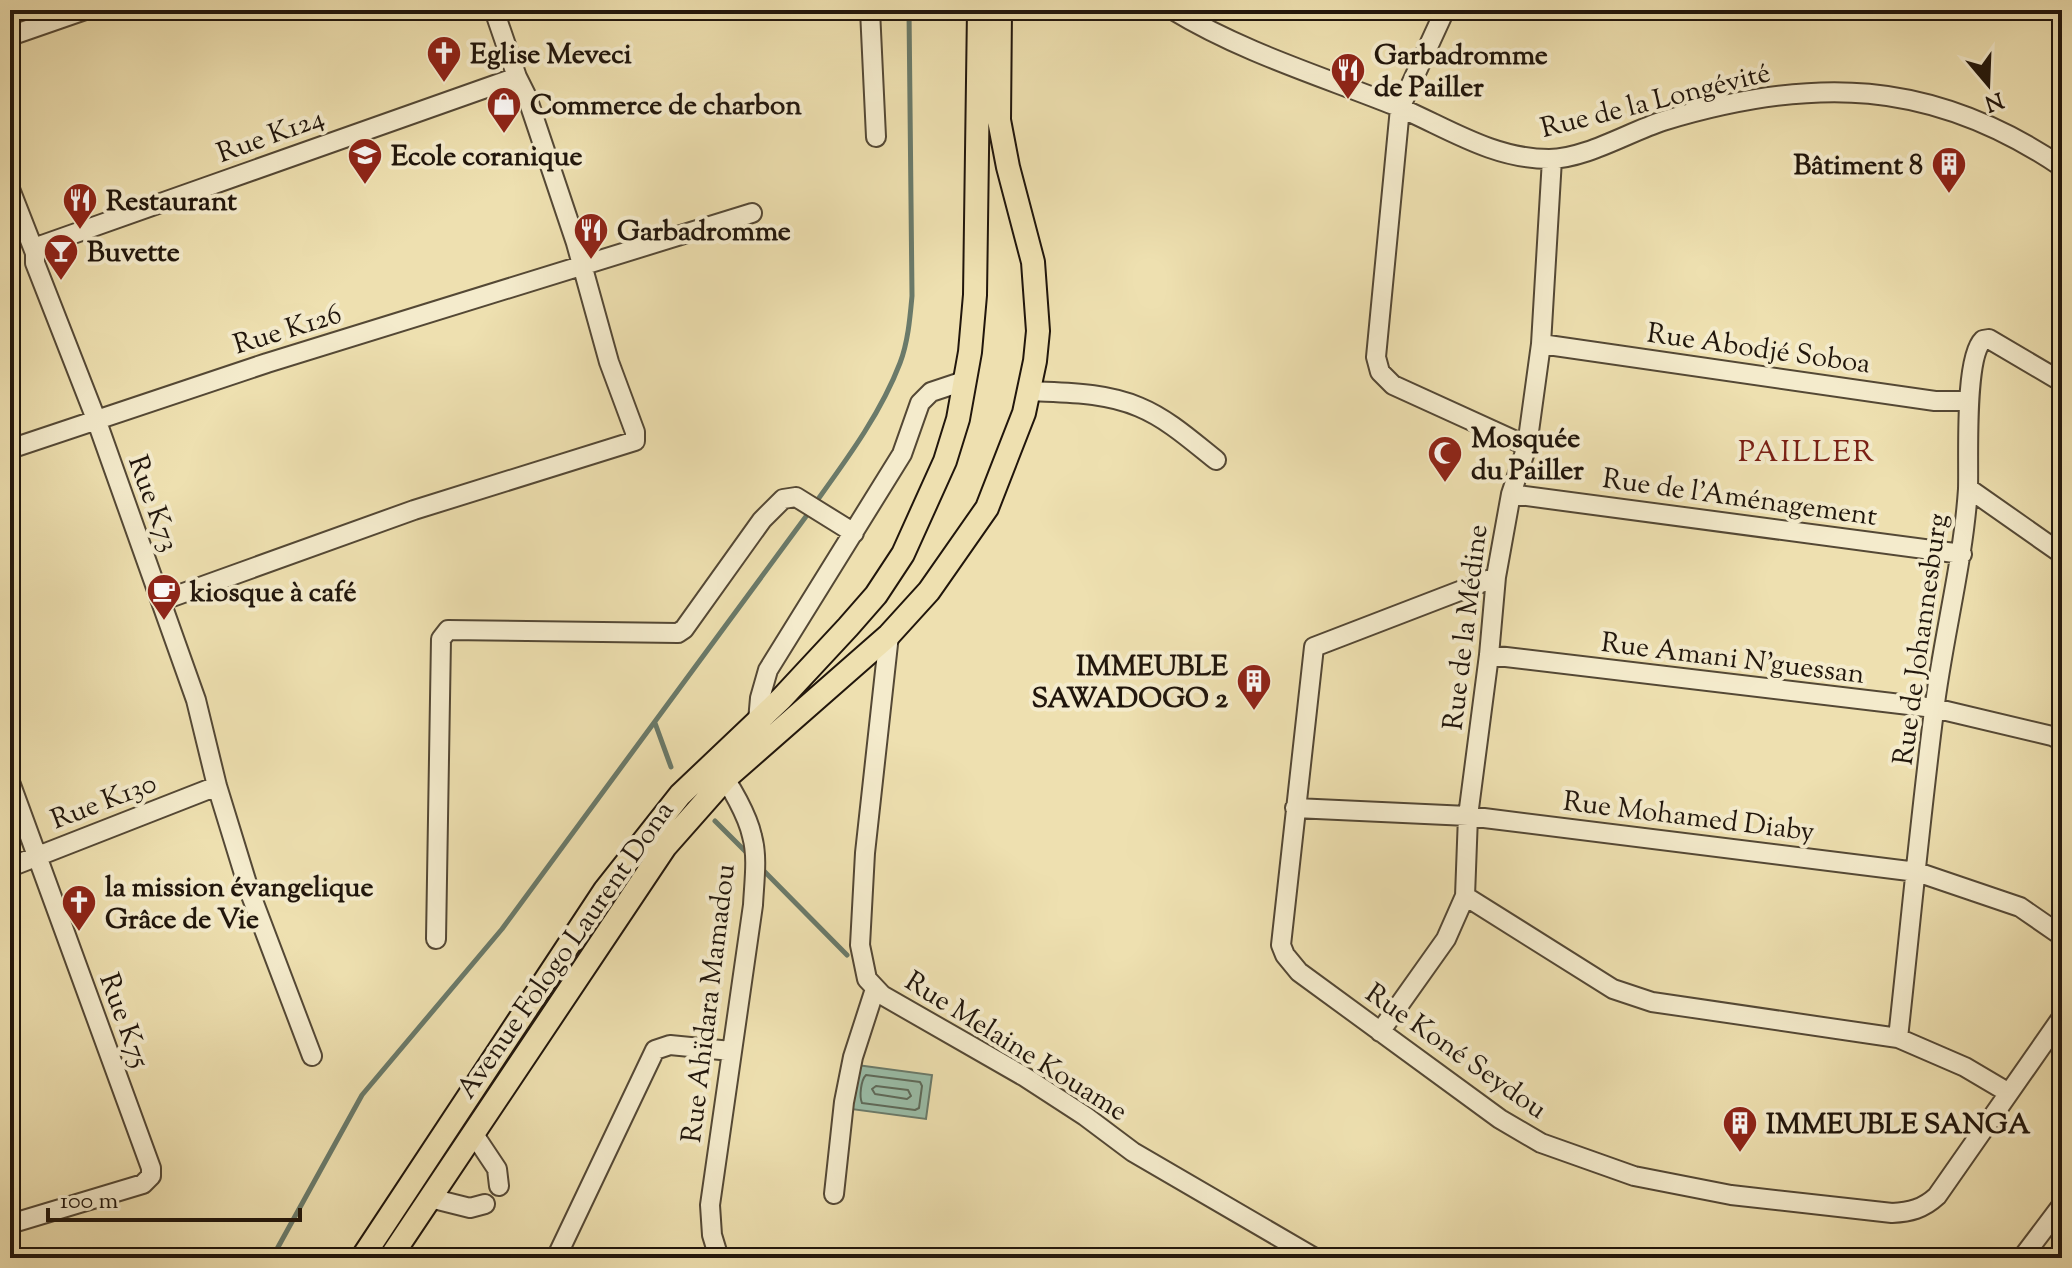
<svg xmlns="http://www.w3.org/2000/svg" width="2072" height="1268" font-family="'Sorts Mill Goudy',serif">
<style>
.water{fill:#9abda8;stroke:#6a7a6a;stroke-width:2}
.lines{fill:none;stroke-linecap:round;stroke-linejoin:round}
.shore{stroke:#5e6a5a;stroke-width:2}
.stream{stroke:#6a7a6a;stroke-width:5}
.minor-casing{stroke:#544835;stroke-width:22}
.major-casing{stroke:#21160c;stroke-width:26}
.minor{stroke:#f4ebcc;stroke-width:18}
.major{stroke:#eee0b0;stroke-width:22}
.labels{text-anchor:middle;stroke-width:8;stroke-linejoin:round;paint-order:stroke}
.poi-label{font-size:28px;font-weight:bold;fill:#21160c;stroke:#f4ebcc;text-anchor:start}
.street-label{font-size:28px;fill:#21160c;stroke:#f4ebcc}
.neighbourhood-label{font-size:30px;letter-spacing:2px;fill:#7a1f14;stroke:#f4ebcc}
</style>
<rect width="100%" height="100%" fill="#eee0b0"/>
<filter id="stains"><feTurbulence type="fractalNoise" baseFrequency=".0025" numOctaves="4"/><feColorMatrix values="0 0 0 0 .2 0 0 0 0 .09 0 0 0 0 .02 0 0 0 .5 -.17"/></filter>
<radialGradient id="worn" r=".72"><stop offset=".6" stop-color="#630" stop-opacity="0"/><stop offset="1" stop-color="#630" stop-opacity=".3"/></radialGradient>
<path class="water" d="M857 1065 932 1075 926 1119 851 1109Z"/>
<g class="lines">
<path class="shore" d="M866 1075 920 1082 922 1086 919 1108 915 1110 862 1103C859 1096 861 1080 866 1075Z
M876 1086 908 1090 911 1096 907 1099 875 1094 872 1089Z"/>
<path class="stream" d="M816 502C847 459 881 413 900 363 908 342 910 318 912 296L909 10
M655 723 671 767
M715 821 751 857
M760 867 847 955
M1316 1249 1332 1258
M272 1258 362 1095 502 929 810 511"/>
<g class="minor-casing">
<path id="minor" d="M870 10 876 137
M1173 10C1242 52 1321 76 1396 106 1446 127 1492 159 1549 159 1585 159 1629 132 1663 121 1811 76 1931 78 2062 167
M1445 10 1400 108 1376 357 1380 372 1393 385 1527 446
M10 36 85 10
M10 189 35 253
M1541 344 1935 401H1969
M1028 391C1066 393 1104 392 1139 407 1168 419 1192 441 1216 460
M10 449 267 363 752 213
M1968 488 2062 554
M1511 494 1962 554
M1496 577 1314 647 1281 945 1285 955 1299 972 1500 1119 1541 1143 1634 1176 1731 1195 1892 1213C1910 1212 1923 1209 1937 1196L2062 1017
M161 601 414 510 635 441V432L609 362 576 243 527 97 517 77 494 10
M889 635 865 853 860 945 867 979 882 995 1025 1077 1085 1116 1133 1152 1315 1258
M1489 655 1934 708 2052 736 2062 741
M758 721 760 698 768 670 902 454 920 403 931 392 964 381
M717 769C730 783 748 817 752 836 758 857 754 883 753 905L710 1205 712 1235 719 1258
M10 782 151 1168V1176L143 1184 10 1224
M1295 808 1468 816 1917 872 2020 907 2062 936
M10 867 217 786
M1465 896 1613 989 1652 1002 1898 1038 1965 1067 2009 1093
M436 939 441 639 448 630 678 633 684 629 762 520 783 499 796 497 854 533
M1380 1032 1446 939 1465 896 1468 816 1489 655 1496 577 1511 494 1527 446 1541 344 1552 159
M1898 1038C1910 929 1920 820 1934 711 1943 637 1963 564 1968 489 1969 459 1964 358 1983 340L1989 339 2062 382
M312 1056 249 890 217 786 196 700 96 419 35 263V253L42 245 517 77
M473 1133 497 1169 499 1186
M834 1194 844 1102 853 1057 875 989
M430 1198 470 1208 485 1204
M556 1258 655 1050 670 1045 731 1051
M2022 1258 2062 1205"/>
</g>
<g class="major-casing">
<path id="major" d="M362 1258 605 890 680 795 781 699 848 627 876 595 903 554 945 461 958 419 970 352 975 295 979 10
M390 1258 665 847 726 778 889 635 929 591 987 508 1024 413 1035 361 1038 331 1033 262 1008 167 999 120 1000 10"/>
</g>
<use href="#minor" class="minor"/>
<use href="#major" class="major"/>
</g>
<defs>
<g id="church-pin" transform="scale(1.8)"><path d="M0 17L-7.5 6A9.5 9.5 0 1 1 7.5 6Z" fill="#8f2418" stroke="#f4ebcc"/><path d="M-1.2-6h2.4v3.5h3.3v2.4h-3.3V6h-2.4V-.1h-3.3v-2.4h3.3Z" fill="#fff"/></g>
<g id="restaurant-pin" transform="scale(1.8)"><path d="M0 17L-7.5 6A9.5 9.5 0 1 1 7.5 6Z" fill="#8f2418" stroke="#f4ebcc"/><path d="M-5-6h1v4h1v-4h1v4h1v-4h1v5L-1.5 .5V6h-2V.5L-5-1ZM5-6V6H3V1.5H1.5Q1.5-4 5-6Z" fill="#fff"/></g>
<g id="shop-pin" transform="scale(1.8)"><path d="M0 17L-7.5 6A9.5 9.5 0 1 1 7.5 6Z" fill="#8f2418" stroke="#f4ebcc"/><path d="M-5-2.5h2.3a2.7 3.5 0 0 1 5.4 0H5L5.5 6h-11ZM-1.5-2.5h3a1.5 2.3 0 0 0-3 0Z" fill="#fff"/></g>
<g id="school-pin" transform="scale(1.8)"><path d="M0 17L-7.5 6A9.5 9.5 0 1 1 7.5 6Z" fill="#8f2418" stroke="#f4ebcc"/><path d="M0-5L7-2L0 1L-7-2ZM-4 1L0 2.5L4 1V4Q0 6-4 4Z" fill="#fff"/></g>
<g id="building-pin" transform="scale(1.8)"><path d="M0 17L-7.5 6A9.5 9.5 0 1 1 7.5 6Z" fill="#8f2418" stroke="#f4ebcc"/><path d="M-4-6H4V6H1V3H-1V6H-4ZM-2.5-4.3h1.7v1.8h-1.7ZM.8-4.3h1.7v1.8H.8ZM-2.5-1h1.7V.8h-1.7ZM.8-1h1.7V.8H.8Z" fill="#fff"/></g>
<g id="bar-pin" transform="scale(1.8)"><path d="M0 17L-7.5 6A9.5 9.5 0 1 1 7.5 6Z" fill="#8f2418" stroke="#f4ebcc"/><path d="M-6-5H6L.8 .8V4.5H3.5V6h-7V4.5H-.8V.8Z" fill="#fff"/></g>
<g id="mosque-pin" transform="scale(1.8)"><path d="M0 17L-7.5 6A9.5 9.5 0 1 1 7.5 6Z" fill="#8f2418" stroke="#f4ebcc"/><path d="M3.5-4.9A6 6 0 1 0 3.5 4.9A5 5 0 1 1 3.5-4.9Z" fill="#fff"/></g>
<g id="cafe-pin" transform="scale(1.8)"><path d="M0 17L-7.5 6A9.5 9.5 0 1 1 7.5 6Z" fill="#8f2418" stroke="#f4ebcc"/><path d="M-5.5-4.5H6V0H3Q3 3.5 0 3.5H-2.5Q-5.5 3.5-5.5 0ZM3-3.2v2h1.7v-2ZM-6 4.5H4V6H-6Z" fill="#fff"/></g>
</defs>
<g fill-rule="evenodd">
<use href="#church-pin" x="444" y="53"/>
<use href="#restaurant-pin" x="1348" y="70"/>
<use href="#shop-pin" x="504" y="104"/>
<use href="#school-pin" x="365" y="155"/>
<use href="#building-pin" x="1949" y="164"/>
<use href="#restaurant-pin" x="80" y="200"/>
<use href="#restaurant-pin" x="591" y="230"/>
<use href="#bar-pin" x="61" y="251"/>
<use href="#mosque-pin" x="1445" y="453"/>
<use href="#cafe-pin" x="164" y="591"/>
<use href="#building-pin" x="1254" y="681"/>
<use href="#church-pin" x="79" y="902"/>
<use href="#building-pin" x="1740" y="1123"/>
</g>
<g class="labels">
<g class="poi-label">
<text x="470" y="63">Eglise Meveci</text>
<text x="1374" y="64">Garbadromme<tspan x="1374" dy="32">de Pailler</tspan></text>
<text x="530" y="114">Commerce de charbon</text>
<text x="391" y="165">Ecole coranique</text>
<text x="1923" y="174" text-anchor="end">Bâtiment 8</text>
<text x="106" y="210">Restaurant</text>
<text x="617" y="240">Garbadromme</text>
<text x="87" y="261">Buvette</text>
<text x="1471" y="447">Mosquée<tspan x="1471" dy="32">du Pailler</tspan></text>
<text x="190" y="601">kiosque à café</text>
<text x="1228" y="675" text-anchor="end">IMMEUBLE<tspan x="1228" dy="32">SAWADOGO 2</tspan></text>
<text x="105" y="896">la mission évangelique<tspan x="105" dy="32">Grâce de Vie</tspan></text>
<text x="1766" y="1133">IMMEUBLE SANGA</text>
</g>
<g class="street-label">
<text transform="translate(1655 99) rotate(-14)" y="10">Rue de la Longévité</text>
<text transform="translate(270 134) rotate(-20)" y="10">Rue K124</text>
<text transform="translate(287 328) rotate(-17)" y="10">Rue K126</text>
<text transform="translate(1759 347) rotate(8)" y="10">Rue Abodjé Soboa</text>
<text transform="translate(1740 496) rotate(8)" y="10">Rue de l'Aménagement</text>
<text transform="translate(155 503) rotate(70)" y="10">Rue K73</text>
<text transform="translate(1464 627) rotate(-83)" y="10">Rue de la Médine</text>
<text transform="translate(1919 639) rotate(-82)" y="10">Rue de Johannesburg</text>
<text transform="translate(1733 657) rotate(7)" y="10">Rue Amani N'guessan</text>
<text transform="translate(103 800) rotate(-21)" y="10">Rue K130</text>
<text transform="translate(1689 815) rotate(7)" y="10">Rue Mohamed Diaby</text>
<text transform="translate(564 949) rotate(-55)" y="10">Avenue Fologo Laurent Dona</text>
<text transform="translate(707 1003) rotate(-83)" y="10">Rue Ahïdara Mamadou</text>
<text transform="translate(126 1020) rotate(70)" y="10">Rue K75</text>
<text transform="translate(1017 1045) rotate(32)" y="10">Rue Melaine Kouame</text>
<text transform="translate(1457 1050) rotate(35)" y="10">Rue Koné Seydou</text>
</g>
<g class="neighbourhood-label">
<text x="1807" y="461">PAILLER</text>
</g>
</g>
<rect width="2072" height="1268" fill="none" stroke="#eee0b0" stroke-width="40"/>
<rect x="12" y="12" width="2048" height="1244" fill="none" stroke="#21160c" stroke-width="4"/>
<rect x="20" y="20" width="2032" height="1228" fill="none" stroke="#21160c" stroke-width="2"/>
<g transform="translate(1988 84) rotate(161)" stroke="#f4ebcc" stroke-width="6" paint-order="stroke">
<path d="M0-6L14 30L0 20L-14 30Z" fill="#21160c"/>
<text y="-12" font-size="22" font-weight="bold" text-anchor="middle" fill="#21160c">N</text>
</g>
<path d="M48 1208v12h252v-12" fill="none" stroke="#21160c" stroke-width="4"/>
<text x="60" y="1208" font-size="24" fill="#21160c" stroke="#f4ebcc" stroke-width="6" paint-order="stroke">100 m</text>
<rect width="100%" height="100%" filter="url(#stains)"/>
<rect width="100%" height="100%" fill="url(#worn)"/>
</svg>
